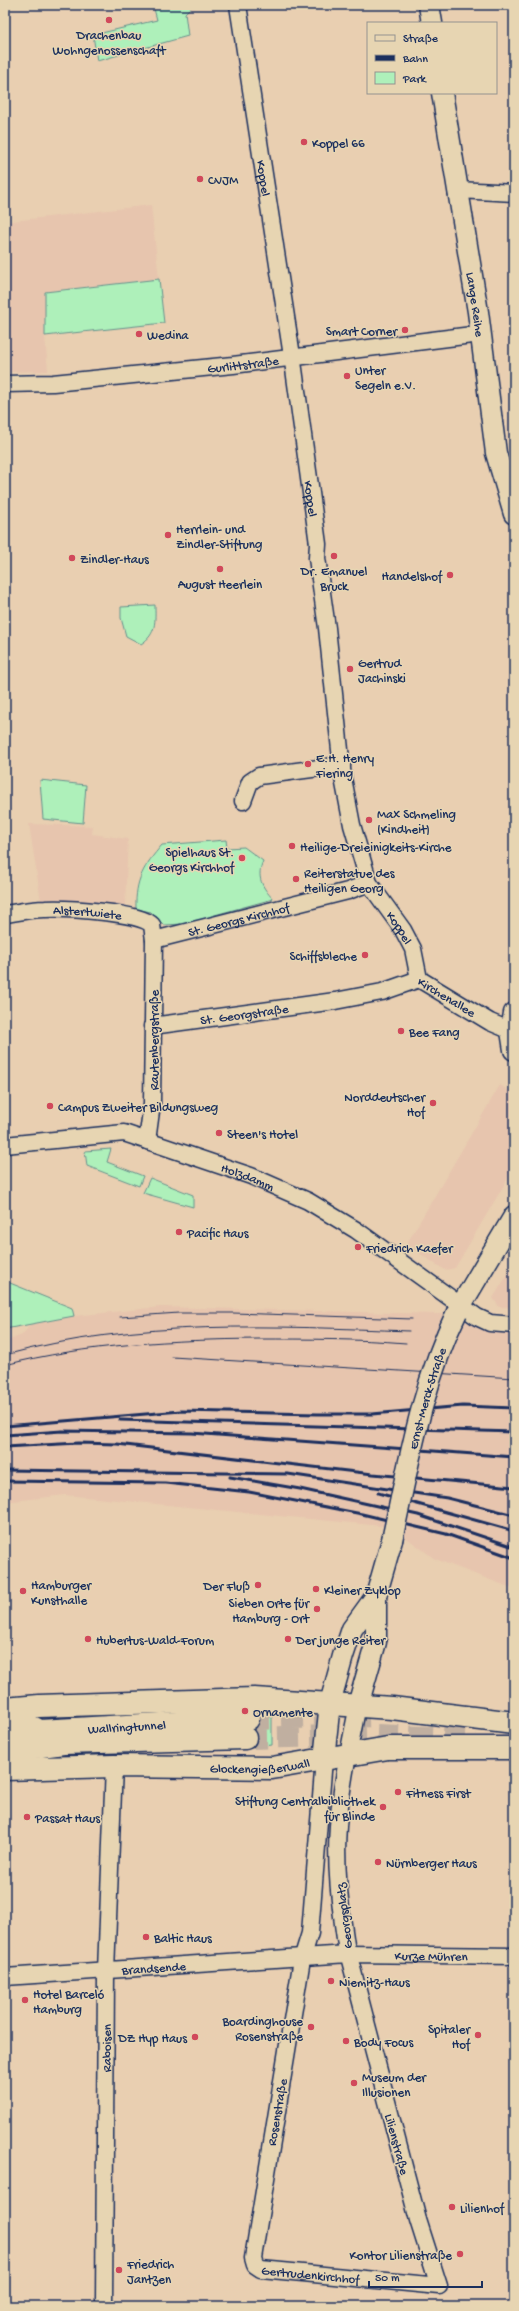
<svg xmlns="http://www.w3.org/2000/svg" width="519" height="2311" font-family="'Gochi Hand',sans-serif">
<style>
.built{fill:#e7c5ae}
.green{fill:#aef0ba;stroke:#64908c}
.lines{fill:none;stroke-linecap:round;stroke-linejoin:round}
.primary-tunnel{stroke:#c0afa0;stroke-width:22;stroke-dasharray:22 11;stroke-linecap:butt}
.minor-casing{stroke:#1b2f5e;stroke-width:19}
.tertiary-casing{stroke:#1b2f5e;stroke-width:23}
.secondary-casing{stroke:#1b2f5e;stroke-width:25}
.primary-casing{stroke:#1b2f5e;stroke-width:25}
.minor{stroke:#e7d5b2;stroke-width:16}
.tertiary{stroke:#e7d5b2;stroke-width:20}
.secondary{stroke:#e7d5b2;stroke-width:22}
.primary{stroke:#e7d5b2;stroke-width:22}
.tram{stroke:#1b2f5e;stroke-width:1}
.rail{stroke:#1b2f5e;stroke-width:3}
.tertiary-bridge-casing{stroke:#1b2f5e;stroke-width:23;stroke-linecap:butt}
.tertiary-bridge{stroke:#e7d5b2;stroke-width:20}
.poi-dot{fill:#d1495b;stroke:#e7d5b2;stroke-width:1.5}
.labels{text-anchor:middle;stroke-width:3;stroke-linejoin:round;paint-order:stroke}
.poi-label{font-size:13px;fill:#1b2f5e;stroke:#e7d5b2;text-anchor:start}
.street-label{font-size:13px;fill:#1b2f5e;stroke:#e7d5b2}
</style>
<rect width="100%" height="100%" fill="#e9cfb1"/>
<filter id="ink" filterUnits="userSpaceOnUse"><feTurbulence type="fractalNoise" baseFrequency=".025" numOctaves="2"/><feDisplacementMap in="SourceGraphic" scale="8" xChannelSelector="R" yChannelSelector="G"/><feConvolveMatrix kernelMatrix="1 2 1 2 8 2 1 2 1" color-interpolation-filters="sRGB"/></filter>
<g filter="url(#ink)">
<path class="built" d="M151 205 159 279 45 292V336L48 371 5 372V222Z
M29 824 93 826 92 834 128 839 125 905 41 901Z
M500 1085 514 1094V1168L455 1268 445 1270 406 1245Z
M514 1264V1307H499L493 1298Z
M160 1307 514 1316V1589L435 1559 392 1527 65 1495 5 1502V1342L22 1335 31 1324 74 1316Z"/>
<path class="green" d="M153 5H193L185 13 188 36 97 61 93 35 157 20Z
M159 279 164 323 45 336V292Z
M155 605C155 621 157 634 141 644L126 636 121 618V607Z
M40 780 86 785 83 823 43 819Z
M226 840 227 848 244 847 263 861C256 877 262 887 273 899L211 916 201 923 164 925 151 912 136 909C135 879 144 866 162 845Z
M111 1149 107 1162 143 1176 139 1186 87 1166 85 1151Z
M150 1178 193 1195V1207L143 1193Z
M5 1281 72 1308 74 1316 5 1329Z
M245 1709 272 1712V1745L246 1748Z"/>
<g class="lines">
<path class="primary-tunnel" d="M248 1719 377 1716
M245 1738 374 1735 476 1739"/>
<g class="minor-casing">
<g id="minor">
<path id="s1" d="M238 5 294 369 318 544 317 558 327 628 343 778 352 825 369 883 403 930 413 949 419 979"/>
<path d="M458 190 514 193"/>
<path id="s2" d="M5 384 53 383 233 365 480 334"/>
<path d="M243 801 250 782 259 776 342 765"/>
<path id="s3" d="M5 914C18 912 32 909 45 909 65 908 140 912 152 925L154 940 152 1104 147 1141"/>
<path id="s4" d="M154 940 348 891 369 883"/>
<path id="s5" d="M419 979 490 1022 514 1032"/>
<path id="s6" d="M152 1026 335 1001 382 992 419 979"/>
<path id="s7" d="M5 1145 124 1133 251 1176 308 1201 356 1230 477 1317 490 1323 514 1325"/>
<path id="s8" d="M324 1759 310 1933 302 1959 253 2258 255 2265 261 2269 439 2286 418 2220 346 1945C340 1905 335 1866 338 1826 341 1785 350 1745 358 1705"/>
<path id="s9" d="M5 1977 348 1954 514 1956"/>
<path id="s10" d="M104 2306 106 1971 114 1766"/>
</g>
</g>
<g class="tertiary-casing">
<g id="tertiary">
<path d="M429 5 432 23"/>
<path id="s11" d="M442 93 478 312 496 453 514 514"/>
<path d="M514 1013 511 1031 514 1050"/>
<path d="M457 1312 514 1216"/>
<path d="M358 1705 376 1642V1596L392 1540"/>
<path d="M324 1759 330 1703 343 1656 352 1629 376 1596"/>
</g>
</g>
<g class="secondary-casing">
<g id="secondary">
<path d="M5 1709 39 1706 254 1699 392 1708 514 1723"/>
<path id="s12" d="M5 1769 114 1766 272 1768 388 1748H514"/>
</g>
</g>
<g class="primary-casing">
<g id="primary">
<path d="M5 1716 36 1729"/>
<path id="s13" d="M5 1733 248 1719"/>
<path d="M5 1751 63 1743 245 1738"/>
</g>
</g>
<use href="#minor" class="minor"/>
<use href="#tertiary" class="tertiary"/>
<use href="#secondary" class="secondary"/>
<use href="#primary" class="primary"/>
<path class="tram" d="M120 1317 179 1313H233L412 1319
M5 1355C135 1319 276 1326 409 1331
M172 1357 514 1378
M5 1365C87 1344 173 1340 258 1339 307 1339 357 1339 406 1343"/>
<path class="rail" d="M120 1420 514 1432
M5 1426 181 1411 318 1414H372L463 1406 514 1408
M5 1435 62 1431 192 1433 514 1457
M5 1447 79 1443 117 1444 373 1474 514 1487
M5 1470 288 1474 447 1498 514 1515
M230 1477 300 1489 418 1515 514 1547
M5 1481 165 1483 249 1492 362 1514 446 1534 514 1558
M378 1493 514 1531"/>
<g class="tertiary-bridge-casing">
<g id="tertiary-bridge">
<path id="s14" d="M392 1540C409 1462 422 1384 457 1312"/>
</g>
</g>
<use href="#tertiary-bridge" class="tertiary-bridge"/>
</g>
</g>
<g class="poi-dot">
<circle cx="109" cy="20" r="4"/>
<circle cx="304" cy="142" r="4"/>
<circle cx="200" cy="179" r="4"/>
<circle cx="405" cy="330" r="4"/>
<circle cx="139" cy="334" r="4"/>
<circle cx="347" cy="376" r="4"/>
<circle cx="168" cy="535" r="4"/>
<circle cx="334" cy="556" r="4"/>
<circle cx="72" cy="558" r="4"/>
<circle cx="220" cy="569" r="4"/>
<circle cx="450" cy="575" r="4"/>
<circle cx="350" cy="669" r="4"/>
<circle cx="308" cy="764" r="4"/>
<circle cx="369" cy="820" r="4"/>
<circle cx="292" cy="846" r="4"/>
<circle cx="242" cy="858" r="4"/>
<circle cx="296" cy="879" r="4"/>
<circle cx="365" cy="955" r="4"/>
<circle cx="401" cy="1031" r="4"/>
<circle cx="433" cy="1103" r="4"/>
<circle cx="50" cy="1106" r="4"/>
<circle cx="219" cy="1133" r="4"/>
<circle cx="179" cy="1232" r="4"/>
<circle cx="358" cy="1247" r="4"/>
<circle cx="258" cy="1585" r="4"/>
<circle cx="316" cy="1589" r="4"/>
<circle cx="23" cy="1591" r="4"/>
<circle cx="317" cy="1609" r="4"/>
<circle cx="88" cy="1639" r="4"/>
<circle cx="288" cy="1639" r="4"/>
<circle cx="245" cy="1711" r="4"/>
<circle cx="398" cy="1792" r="4"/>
<circle cx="383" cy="1807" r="4"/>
<circle cx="27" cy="1817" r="4"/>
<circle cx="378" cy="1862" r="4"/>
<circle cx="146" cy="1937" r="4"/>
<circle cx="331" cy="1981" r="4"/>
<circle cx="25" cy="2000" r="4"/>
<circle cx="311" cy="2027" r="4"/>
<circle cx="478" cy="2035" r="4"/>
<circle cx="195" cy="2037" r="4"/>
<circle cx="346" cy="2041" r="4"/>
<circle cx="354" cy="2083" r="4"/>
<circle cx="452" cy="2207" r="4"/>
<circle cx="460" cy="2254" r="4"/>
<circle cx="119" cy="2270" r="4"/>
</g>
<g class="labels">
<g class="poi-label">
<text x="109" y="39" text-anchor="middle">Drachenbau<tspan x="109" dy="15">Wohngenossenschaft</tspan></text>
<text x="312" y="147">Koppel 66</text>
<text x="208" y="184">CVJM</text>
<text x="397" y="335" text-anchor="end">Smart Corner</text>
<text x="147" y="339">Wedina</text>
<text x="355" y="374">Unter<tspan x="355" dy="15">Segeln e.V.</tspan></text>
<text x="176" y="533">Herrlein- und<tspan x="176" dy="15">Zindler-Stiftung</tspan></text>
<text x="80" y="563">Zindler-Haus</text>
<text x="334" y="575" text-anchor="middle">Dr. Emanuel<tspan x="334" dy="15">Bruck</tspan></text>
<text x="442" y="580" text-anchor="end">Handelshof</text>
<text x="220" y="588" text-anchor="middle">August Heerlein</text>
<text x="358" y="667">Gertrud<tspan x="358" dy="15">Jachinski</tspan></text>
<text x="316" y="762">E.H. Henry<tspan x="316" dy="15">Fiering</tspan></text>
<text x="377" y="818">Max Schmeling<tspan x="377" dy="15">(Kindheit)</tspan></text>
<text x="300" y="851">Heilige-Dreieinigkeits-Kirche</text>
<text x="234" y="856" text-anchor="end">Spielhaus St.<tspan x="234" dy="15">Georgs Kirchhof</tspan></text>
<text x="304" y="877">Reiterstatue des<tspan x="304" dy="15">Heiligen Georg</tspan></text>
<text x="357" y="960" text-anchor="end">Schiffsbleche</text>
<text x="409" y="1036">Bee Fang</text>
<text x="425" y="1101" text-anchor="end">Norddeutscher<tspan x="425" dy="15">Hof</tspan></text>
<text x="58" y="1111">Campus Zweiter Bildungsweg</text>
<text x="227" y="1138">Steen's Hotel</text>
<text x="187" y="1237">Pacific Haus</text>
<text x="366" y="1252">Friedrich Kaefer</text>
<text x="31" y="1589">Hamburger<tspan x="31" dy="15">Kunsthalle</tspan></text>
<text x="250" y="1590" text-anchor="end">Der Fluß</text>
<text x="324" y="1594">Kleiner Zyklop</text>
<text x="309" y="1607" text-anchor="end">Sieben Orte für<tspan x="309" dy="15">Hamburg - Ort</tspan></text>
<text x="96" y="1644">Hubertus-Wald-Forum</text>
<text x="296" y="1644">Der junge Reiter</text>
<text x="253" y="1716">Ornamente</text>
<text x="406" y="1797">Fitness First</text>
<text x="375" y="1805" text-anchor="end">Stiftung Centralbibliothek<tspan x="375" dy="15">für Blinde</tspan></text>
<text x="35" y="1822">Passat Haus</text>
<text x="386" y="1867">Nürnberger Haus</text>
<text x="154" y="1942">Baltic Haus</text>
<text x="339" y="1986">Niemitz-Haus</text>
<text x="33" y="1998">Hotel Barceló<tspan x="33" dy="15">Hamburg</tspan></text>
<text x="303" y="2025" text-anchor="end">Boardinghouse<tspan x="303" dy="15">Rosenstraße</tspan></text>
<text x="470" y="2033" text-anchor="end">Spitaler<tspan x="470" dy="15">Hof</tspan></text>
<text x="187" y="2042" text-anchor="end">DZ Hyp Haus</text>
<text x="354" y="2046">Body Focus</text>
<text x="362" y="2081">Museum der<tspan x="362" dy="15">Illusionen</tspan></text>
<text x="460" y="2212">Lilienhof</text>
<text x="452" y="2259" text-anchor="end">Kontor Lilienstraße</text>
<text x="127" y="2268">Friedrich<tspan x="127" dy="15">Jantzen</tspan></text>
</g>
<g class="street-label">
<text dy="5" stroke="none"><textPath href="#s1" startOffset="175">Koppel</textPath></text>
<text dy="5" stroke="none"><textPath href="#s11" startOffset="214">Lange Reihe</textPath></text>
<text dy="5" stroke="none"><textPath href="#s2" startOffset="239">Gurlittstraße</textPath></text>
<text dy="5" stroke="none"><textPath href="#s1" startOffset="499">Koppel</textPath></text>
<text dy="5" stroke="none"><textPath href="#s3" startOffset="83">Alstertwiete</textPath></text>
<text dy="5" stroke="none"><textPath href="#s4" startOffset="87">St. Georgs Kirchhof</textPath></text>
<text dy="5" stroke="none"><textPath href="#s1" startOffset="943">Koppel</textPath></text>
<text dy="5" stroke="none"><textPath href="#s5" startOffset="33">Kirchenallee</textPath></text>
<text dy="5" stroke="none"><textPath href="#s6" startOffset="93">St. Georgstraße</textPath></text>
<text transform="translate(153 1040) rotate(-90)" y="5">Rautenbergstraße</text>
<text dy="5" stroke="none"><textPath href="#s7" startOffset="251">Holzdamm</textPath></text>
<text dy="5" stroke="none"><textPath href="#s14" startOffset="146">Ernst-Merck-Straße</textPath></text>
<text dy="5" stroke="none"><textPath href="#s13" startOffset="122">Wallringtunnel</textPath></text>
<text dy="5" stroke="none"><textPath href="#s12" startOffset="255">Glockengießerwall</textPath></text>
<text transform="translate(343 1916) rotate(-97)" y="5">Georgsplatz</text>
<text dy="5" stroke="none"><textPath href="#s9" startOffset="427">Kurze Mühren</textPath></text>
<text dy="5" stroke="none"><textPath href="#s9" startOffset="149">Brandsende</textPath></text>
<text dy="5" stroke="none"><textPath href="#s10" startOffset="258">Raboisen</textPath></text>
<text transform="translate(276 2112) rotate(-80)" y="5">Rosenstraße</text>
<text transform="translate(398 2144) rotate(75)" y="5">Lilienstraße</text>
<text dy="5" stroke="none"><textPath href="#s8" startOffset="569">Gertrudenkirchhof</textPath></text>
</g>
</g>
<rect width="519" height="2311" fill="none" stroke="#e7d5b2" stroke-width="20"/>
<rect x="10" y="10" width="499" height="2291" fill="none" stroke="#1b2f5e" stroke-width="1.5" filter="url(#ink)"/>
<rect x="367" y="22" width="130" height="72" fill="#e7d5b2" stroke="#959390"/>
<rect x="375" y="35" width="20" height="6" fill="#e7d5b2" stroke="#959390"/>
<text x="403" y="42" font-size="12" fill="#1b2f5e">Straße</text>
<rect x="375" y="55" width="20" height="6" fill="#1b2f5e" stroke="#959390"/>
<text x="403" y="62" font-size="12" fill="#1b2f5e">Bahn</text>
<rect x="375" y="72" width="20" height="12" fill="#aef0ba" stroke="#959390"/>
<text x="403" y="82" font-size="12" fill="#1b2f5e">Park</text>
<path d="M369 2281v6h113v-6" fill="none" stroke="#1b2f5e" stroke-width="2"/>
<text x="375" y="2281" font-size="12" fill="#1b2f5e" stroke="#e7d5b2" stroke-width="3" paint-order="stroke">50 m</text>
</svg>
